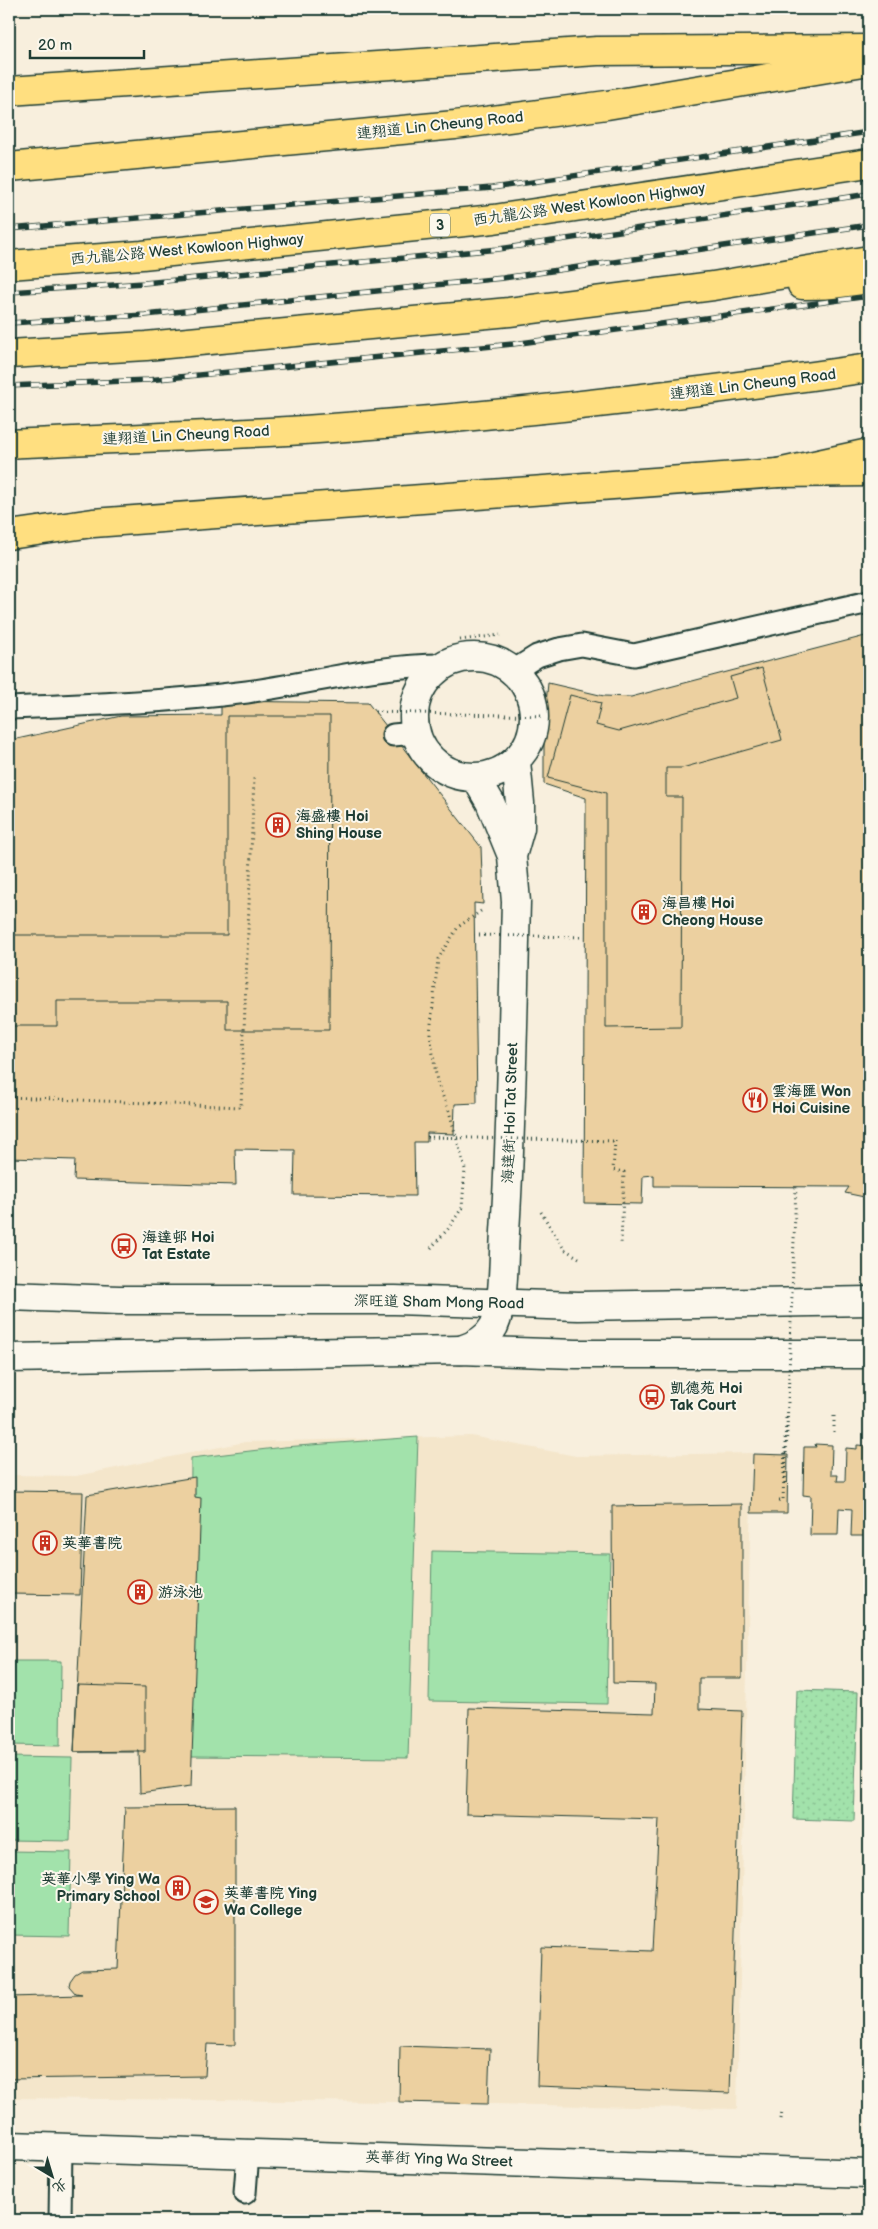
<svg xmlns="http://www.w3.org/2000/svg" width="878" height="2229" font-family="'Balsamiq Sans','LXGW WenKai TC',sans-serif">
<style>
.built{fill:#f4e6cb}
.park{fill:url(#park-dots);stroke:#609070}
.pitch{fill:#a2e2ab;stroke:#609070}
.building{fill:#ecd0a0;stroke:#1f3d34}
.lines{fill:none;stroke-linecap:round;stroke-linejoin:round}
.lane-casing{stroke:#1f3d34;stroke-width:25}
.street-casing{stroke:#1f3d34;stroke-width:31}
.secondary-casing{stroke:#1f3d34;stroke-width:31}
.primary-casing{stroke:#1f3d34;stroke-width:31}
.highway-casing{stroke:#1f3d34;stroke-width:31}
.path{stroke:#1f3d34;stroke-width:3;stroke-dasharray:1 4;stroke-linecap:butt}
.lane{stroke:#fbf7ec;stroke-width:21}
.street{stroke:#fbf7ec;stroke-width:28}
.secondary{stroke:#fbf7ec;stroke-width:28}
.primary{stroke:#ffdf80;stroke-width:28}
.highway{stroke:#ffdf80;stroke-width:28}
.rail-casing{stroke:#1f3d34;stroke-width:5.5}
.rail{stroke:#fbf7ec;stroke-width:4;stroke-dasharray:11;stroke-linecap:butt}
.path-bridge{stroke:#1f3d34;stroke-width:3;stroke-dasharray:1 4;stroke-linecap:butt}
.labels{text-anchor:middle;stroke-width:4;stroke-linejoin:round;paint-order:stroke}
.shield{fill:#fbf7ec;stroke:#61756b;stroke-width:1}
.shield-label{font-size:14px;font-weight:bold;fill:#1f3d34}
.street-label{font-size:15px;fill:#1f3d34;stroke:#fbf7ec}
.poi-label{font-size:15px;font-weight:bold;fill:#1f3d34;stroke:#fbf7ec;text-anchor:start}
</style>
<defs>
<pattern id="park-dots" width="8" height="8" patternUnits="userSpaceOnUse" patternTransform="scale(1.25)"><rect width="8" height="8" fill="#a2e2ab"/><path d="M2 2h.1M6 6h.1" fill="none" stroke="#8bc394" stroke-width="1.8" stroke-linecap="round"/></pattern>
</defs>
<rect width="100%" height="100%" fill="#f8efdd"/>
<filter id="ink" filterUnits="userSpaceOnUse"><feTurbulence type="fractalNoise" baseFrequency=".02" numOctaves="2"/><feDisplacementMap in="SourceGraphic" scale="10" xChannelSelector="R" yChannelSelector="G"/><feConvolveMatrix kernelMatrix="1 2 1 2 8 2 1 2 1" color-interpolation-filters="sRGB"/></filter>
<g filter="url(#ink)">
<path class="built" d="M471 1436 576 1456 752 1453 737 2109 399 2102 9 2098V1475L76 1476 245 1442Z"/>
<path class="park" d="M797 1690 858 1692 854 1821 793 1819Z"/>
<path class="pitch" d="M418 1437 408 1758 189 1756 191 1458 284 1447Z
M432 1551 610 1554 607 1704 429 1701Z
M9 1661H61L60 1746 9 1745Z
M9 1757 72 1758 70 1841 9 1840Z
M9 1851 71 1852 69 1936 9 1935Z"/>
<path class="building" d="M869 635V1198L845 1193 849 1187 654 1186V1175L643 1176 642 1204 584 1203 586 798 544 784V724L548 683 604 696 631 697Z
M762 668 782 740 682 768H666V797H682L681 1027 606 1028V793L548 778 570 695 601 703 596 725 619 731 736 698 730 677Z
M221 701 368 703 481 847 483 904 474 903 477 1103 455 1104 454 1134 427 1133V1142H414L415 1196 294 1195 295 1150 235 1149 236 1185 74 1180 75 1160 9 1158V739H17L121 716 221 715Z
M227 716H330L329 1030H227V1001H57V1026H9V935H227Z
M815 1444 832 1445 831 1475H838L837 1481H845L846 1448 857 1449V1445L869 1446V1536H851L852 1509 839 1508 838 1535H810L811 1496 803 1495 804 1447H816Z
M753 1454 788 1455 787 1513H751Z
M195 1477V1497L201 1498 191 1786 140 1793 139 1751 74 1752 87 1495Z
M9 1491 83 1492 80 1595 9 1594Z
M742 1504V1678H699V1709L742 1711 730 2093 537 2086 541 1947 652 1951 659 1819 466 1814 469 1708 654 1713 655 1684 613 1683 612 1506Z
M77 1685 145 1687V1752H74Z
M235 1806V2045L207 2044 205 2076 9 2079V1997L82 1995 76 1994 69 1986 70 1981 75 1974 82 1970 118 1969 125 1807Z
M400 2046 490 2049 488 2104 399 2102Z"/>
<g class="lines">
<g class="lane-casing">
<path id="lane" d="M513 671 537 656 559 649 582 645 634 655 869 602
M9 708C88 705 168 702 247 692 312 683 377 665 442 665
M393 735 415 733
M245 2193 248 2153
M60 2220 61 2147"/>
</g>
<g class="street-casing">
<path id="street" d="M414 717a60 60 0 1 1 120 0a60 60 0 1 1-120 0Z
M476 778 490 802 512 856
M461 1350C474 1346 487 1339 494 1326 505 1302 503 1259 505 1232 512 1122 513 1012 516 902L512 856 520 828V803L516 761
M9 2146 869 2174"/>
</g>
<g class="secondary-casing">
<path id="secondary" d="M9 1296 119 1300H395L578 1306 869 1301
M9 1358 461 1350 576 1354H869"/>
</g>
<g class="primary-casing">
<path id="primary" d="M9 91 597 51 869 49
M9 535 93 523 778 473 869 472"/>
</g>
<g class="highway-casing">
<path id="highway" d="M9 167 455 125 607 105 869 61
M9 265 142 255 494 219 869 163
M802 285 869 284
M9 354 146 346 509 312 713 286 869 260
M9 444C107 439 206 436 304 430 493 417 682 395 869 368
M778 473 869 453"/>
</g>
<path class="path" d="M460 640 500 635
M9 1097 241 1107 254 778
M615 1141 613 1170 624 1172 621 1243
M541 1212 564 1249 579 1258
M431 1248 448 1229 462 1208 465 1169 449 1111 437 1082 430 1033 438 959 458 927 481 911
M834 1416V1433
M779 1500H783L786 1418
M781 2119 782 2110"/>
<use href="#lane" class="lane"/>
<use href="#street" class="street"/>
<use href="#secondary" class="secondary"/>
<use href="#primary" class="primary"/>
<use href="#highway" class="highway"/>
<g class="rail-casing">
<path id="rail" d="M9 229 492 188 869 132
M9 292 144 283 499 249 869 194
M9 323 145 315 503 278 869 225
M9 386 148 380 513 344 869 296"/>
</g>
<use href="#rail" class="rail"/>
<path class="path-bridge" d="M375 712 544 716
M474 935 584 937
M427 1137 615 1141
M785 1483 796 1186"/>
</g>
</g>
<defs>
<g id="building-ring" transform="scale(1.25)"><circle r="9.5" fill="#fbf7ec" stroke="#c8321e" stroke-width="1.5"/><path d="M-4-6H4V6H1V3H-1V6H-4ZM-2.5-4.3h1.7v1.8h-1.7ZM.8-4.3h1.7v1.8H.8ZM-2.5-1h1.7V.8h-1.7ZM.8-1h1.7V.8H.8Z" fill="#c8321e"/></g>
<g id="restaurant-ring" transform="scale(1.25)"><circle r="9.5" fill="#fbf7ec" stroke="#c8321e" stroke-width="1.5"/><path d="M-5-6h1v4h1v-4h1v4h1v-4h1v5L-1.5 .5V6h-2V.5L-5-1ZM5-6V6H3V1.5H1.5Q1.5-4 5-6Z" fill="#c8321e"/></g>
<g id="bus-ring" transform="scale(1.25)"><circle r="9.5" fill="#fbf7ec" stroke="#c8321e" stroke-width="1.5"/><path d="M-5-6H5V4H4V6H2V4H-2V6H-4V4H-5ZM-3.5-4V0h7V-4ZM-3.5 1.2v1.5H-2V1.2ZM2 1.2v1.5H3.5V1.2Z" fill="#c8321e"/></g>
<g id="school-ring" transform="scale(1.25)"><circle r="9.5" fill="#fbf7ec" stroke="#c8321e" stroke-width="1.5"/><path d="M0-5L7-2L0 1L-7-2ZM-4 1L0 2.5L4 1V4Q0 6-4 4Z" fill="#c8321e"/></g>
</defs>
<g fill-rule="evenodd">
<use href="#building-ring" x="278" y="825"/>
<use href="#building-ring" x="644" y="912"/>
<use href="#restaurant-ring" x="755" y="1100"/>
<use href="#bus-ring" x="124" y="1246"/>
<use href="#bus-ring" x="652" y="1397"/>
<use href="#building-ring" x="45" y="1543"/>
<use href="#building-ring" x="140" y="1592"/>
<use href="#building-ring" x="178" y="1888"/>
<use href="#school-ring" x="206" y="1902"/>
</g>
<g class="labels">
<rect class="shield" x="430" y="213.5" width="20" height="23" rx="4"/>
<g class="shield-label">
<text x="440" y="230">3</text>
</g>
<g class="street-label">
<text transform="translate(440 125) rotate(-6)" y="5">連翔道 Lin Cheung Road</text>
<text transform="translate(589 204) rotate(-8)" y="5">西九龍公路 West Kowloon Highway</text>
<text transform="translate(187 249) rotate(-5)" y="5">西九龍公路 West Kowloon Highway</text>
<text transform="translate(753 384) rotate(-7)" y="5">連翔道 Lin Cheung Road</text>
<text transform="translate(186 435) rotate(-3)" y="5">連翔道 Lin Cheung Road</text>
<text transform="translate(510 1113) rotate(-88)" y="5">海達街 Hoi Tat Street</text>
<text transform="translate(439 1302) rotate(1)" y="5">深旺道 Sham Mong Road</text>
<text transform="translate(439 2159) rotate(2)" y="5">英華街 Ying Wa Street</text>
</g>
<g class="poi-label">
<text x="296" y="821">海盛樓 Hoi<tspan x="296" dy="17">Shing House</tspan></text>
<text x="662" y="908">海昌樓 Hoi<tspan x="662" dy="17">Cheong House</tspan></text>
<text x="772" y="1096">雲海匯 Won<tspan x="772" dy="17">Hoi Cuisine</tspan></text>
<text x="142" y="1242">海達邨 Hoi<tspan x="142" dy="17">Tat Estate</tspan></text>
<text x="670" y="1393">凱德苑 Hoi<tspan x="670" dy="17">Tak Court</tspan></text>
<text x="62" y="1548">英華書院</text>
<text x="158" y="1597">游泳池</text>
<text x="160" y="1884" text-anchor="end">英華小學 Ying Wa<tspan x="160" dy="17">Primary School</tspan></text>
<text x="224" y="1898">英華書院 Ying<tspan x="224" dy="17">Wa College</tspan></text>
</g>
</g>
<rect width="878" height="2229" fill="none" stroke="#fbf7ec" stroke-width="30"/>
<rect x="15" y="15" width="848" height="2199" fill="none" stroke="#1f3d34" stroke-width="2" filter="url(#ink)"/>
<g transform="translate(52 2176) rotate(142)" stroke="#fbf7ec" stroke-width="4" paint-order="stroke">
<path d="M0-4L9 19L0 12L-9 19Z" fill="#1f3d34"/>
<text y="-8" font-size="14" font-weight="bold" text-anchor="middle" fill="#1f3d34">北</text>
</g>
<path d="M30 50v8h114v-8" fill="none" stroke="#1f3d34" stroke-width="2.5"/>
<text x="38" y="50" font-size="15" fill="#1f3d34" stroke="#fbf7ec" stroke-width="4" paint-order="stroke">20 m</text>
</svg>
